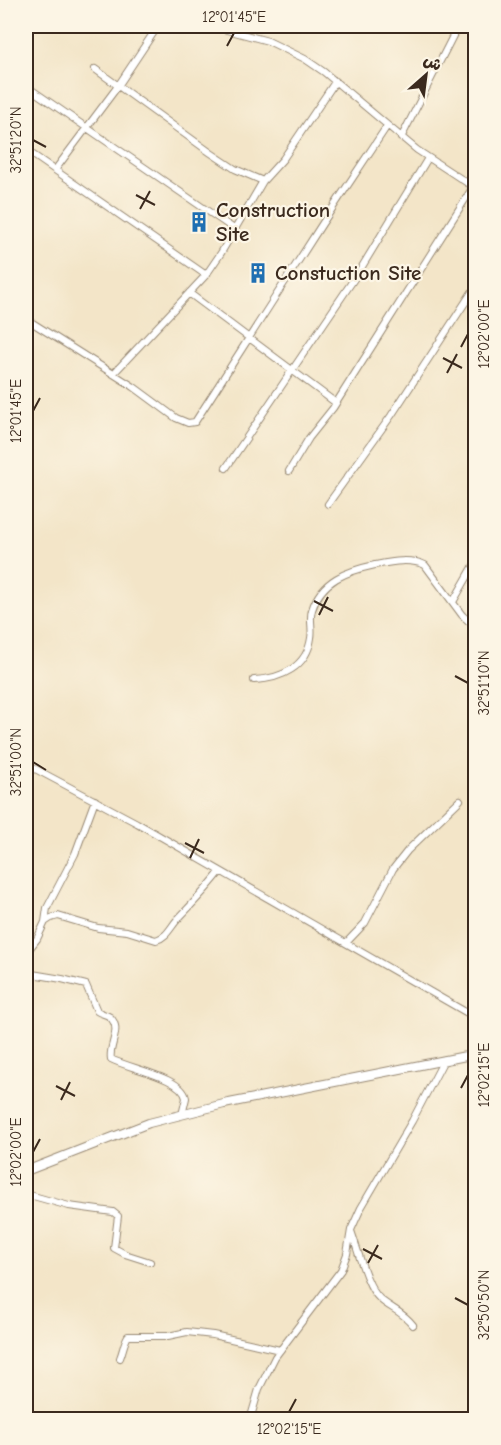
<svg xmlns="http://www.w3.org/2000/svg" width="501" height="1445" font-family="'Comic Neue','Playpen Sans Arabic',sans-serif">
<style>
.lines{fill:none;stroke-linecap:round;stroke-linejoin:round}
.minor-casing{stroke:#978873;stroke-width:8}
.tertiary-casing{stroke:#978873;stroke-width:10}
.minor{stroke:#fff;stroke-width:6}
.tertiary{stroke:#fff;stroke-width:8}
.ticks{fill:none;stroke:#3b2a1e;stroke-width:2}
.labels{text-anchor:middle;stroke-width:4.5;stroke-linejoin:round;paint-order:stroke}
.poi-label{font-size:21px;font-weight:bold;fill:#3b2a1e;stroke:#fcf5e5;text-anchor:start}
.neatline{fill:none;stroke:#3b2a1e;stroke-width:2}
.ticks-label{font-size:15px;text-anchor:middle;fill:#3b2a1e}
</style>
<rect width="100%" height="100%" fill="#fcf5e5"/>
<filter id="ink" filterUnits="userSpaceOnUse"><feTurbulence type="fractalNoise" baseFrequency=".0167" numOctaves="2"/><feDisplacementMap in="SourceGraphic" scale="12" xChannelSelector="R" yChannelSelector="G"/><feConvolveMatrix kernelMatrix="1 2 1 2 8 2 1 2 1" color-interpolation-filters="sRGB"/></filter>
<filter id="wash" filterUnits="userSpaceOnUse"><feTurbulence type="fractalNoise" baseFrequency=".008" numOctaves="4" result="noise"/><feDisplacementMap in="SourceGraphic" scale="24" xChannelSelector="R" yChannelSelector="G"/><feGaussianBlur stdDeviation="1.35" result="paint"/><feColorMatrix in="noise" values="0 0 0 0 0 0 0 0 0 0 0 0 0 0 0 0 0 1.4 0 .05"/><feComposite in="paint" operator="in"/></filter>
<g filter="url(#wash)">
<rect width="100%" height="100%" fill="#f3e5c8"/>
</g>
<g filter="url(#ink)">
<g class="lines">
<g class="minor-casing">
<path id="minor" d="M212 26 268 41 305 59 324 72 417 150 475 188
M26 35 31 26
M95 69 211 153 235 169 263 181
M26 86 234 229
M401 138 458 26
M26 150 206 275
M55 170 118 86 158 26
M189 293 336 403
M31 322 134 387 176 418 188 423 195 422 322 224 387 126
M114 373 206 275 221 253 263 181 283 159 335 82
M226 468 360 270 428 158
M289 471 309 438 333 408 473 187
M328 504 391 416 476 286
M453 602 476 562
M254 680C281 679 307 667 311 638 313 628 309 619 312 610 321 580 347 571 375 565 391 562 410 558 425 565L462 615 476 628
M26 764 137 823 476 1018
M45 922 51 918 58 916 98 928 127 931 156 940C167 937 170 928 177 920 192 904 206 890 220 872
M346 943 365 923 393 869 408 850 460 800
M26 949 30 948 37 939 45 922 47 908 75 854 95 800
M26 973 62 979 86 985 97 1011C101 1014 106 1014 110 1017 123 1029 108 1046 111 1059 130 1069 182 1077 186 1098L182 1115
M26 1194 69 1206 113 1212 118 1216 114 1248 125 1254 150 1262
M351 1231C358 1249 366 1287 380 1299 391 1309 402 1311 413 1325
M120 1358C123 1351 124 1342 128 1336H168L187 1332 213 1335 280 1350
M250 1420 259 1389 275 1357 341 1270 347 1254 351 1230 361 1208 412 1121 444 1060"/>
</g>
<g class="tertiary-casing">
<path id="tertiary" d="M26 1171 149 1123 224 1104 476 1054"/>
</g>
<use href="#minor" class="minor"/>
<use href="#tertiary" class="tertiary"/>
</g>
</g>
<path class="ticks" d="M227 46 234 33M33 140 46 147M136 195 155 205M140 209 150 191M461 347 468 334M443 358 462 368M447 373 457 354M33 411 40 398M314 601 333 611M319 615 328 597M455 676 468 683M33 762 46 770M185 843 204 853M190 858 199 839M56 1086 75 1096M461 1088 468 1075M61 1100 70 1082M33 1152 40 1139M363 1249 382 1259M368 1263 378 1245M455 1298 468 1305M289 1412 296 1399"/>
<defs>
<g id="building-bare" transform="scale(1.62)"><path d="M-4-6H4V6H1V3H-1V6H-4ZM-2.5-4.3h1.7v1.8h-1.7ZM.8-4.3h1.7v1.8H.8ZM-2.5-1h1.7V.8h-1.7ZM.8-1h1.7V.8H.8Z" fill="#1f6fb2" stroke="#fcf5e5" stroke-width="2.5" paint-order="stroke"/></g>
</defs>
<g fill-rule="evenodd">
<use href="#building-bare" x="199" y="222"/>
<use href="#building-bare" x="258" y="273"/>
</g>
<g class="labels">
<g class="poi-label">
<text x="216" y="217">Construction<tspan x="216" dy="24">Site</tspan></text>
<text x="275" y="280">Constuction Site</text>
</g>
</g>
<rect width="501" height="1445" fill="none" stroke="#fcf5e5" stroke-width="66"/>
<g transform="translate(426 75) rotate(28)" stroke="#fcf5e5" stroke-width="4.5" paint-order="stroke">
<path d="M0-4.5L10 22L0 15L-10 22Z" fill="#3b2a1e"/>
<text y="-9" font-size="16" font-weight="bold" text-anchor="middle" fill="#3b2a1e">ش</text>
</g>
<rect x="33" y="33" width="435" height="1379" class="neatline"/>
<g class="ticks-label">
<text x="234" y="22">12°01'45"E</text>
<text transform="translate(16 140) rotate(-90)" y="5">32°51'20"N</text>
<text transform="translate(484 334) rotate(-90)" y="5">12°02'00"E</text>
<text transform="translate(16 411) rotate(-90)" y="5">12°01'45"E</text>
<text transform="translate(484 683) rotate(-90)" y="5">32°51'10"N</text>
<text transform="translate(16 762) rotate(-90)" y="5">32°51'00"N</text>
<text transform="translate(484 1075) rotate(-90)" y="5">12°02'15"E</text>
<text transform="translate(16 1152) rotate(-90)" y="5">12°02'00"E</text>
<text transform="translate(484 1305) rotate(-90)" y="5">32°50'50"N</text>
<text x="289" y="1434">12°02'15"E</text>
</g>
</svg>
